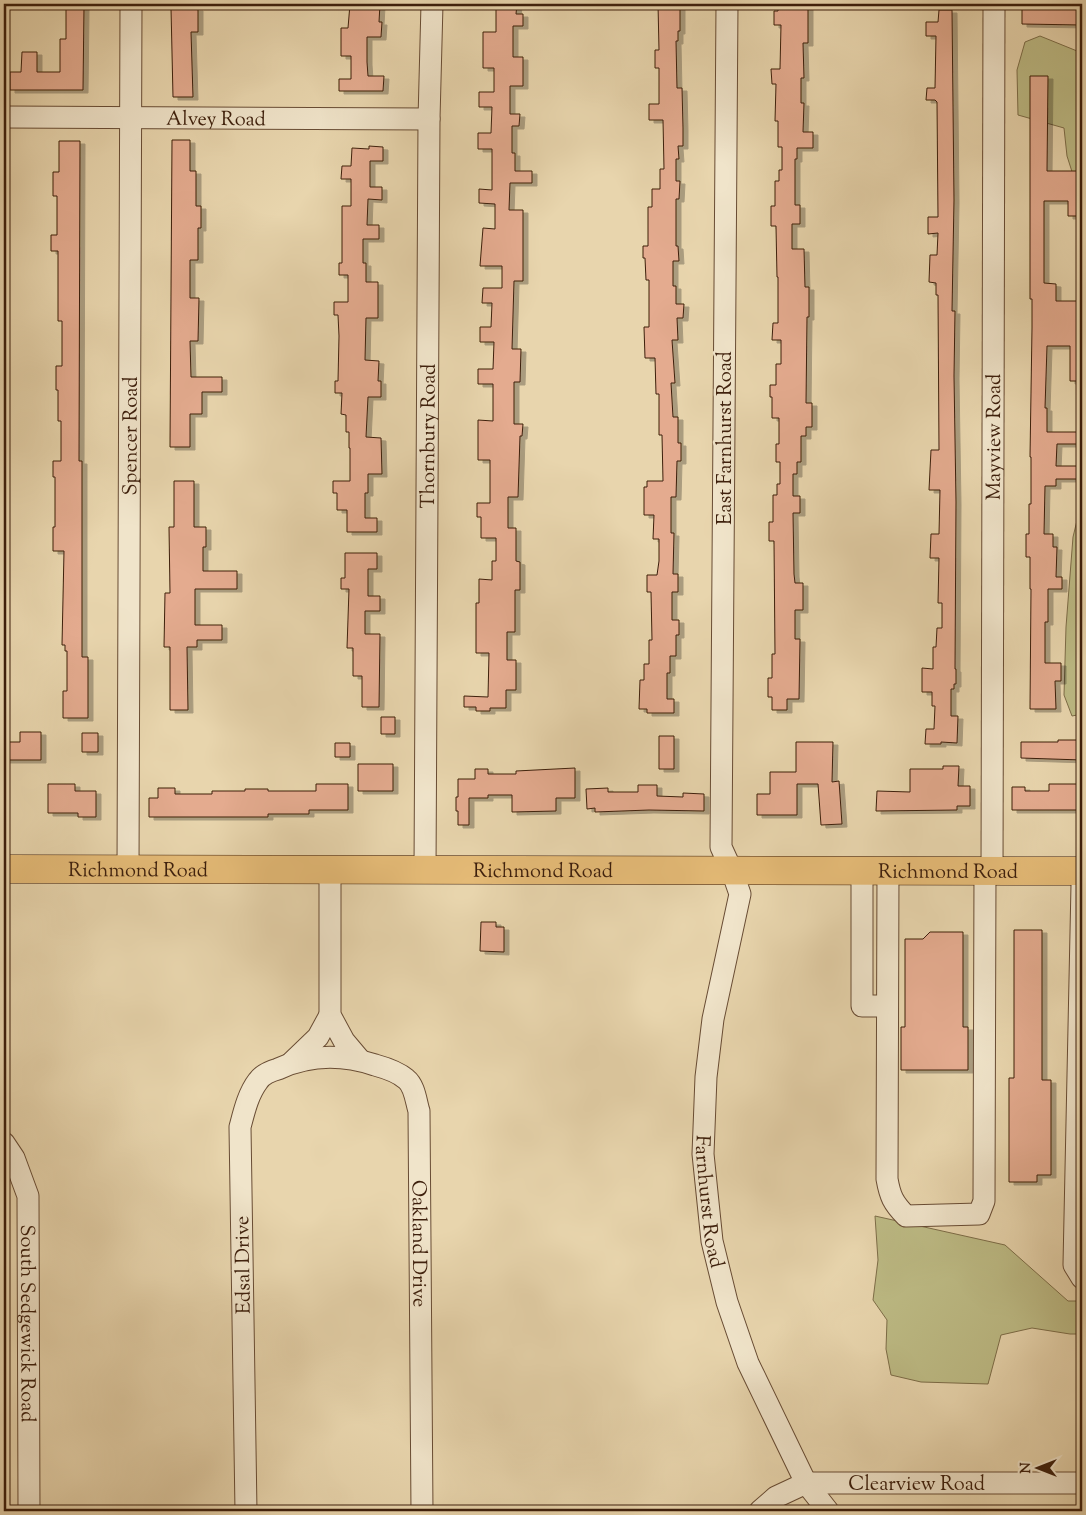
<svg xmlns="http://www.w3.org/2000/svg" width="1086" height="1515" font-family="'Sorts Mill Goudy',serif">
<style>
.green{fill:#bdbb85;stroke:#7d6d48}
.building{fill:#e4ab8f;stroke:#3d1f0c;filter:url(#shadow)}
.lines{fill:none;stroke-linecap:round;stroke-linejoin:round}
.minor-casing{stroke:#684c34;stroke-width:23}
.major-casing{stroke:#3d1f0c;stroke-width:29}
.minor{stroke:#f0e4ca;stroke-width:21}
.major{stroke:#e4ba76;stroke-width:28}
.labels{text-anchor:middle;stroke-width:4.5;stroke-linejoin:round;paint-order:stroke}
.street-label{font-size:20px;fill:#3d1f0c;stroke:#f0e4ca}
</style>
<defs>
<filter id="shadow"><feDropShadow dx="5" dy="3" stdDeviation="0" flood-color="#0004"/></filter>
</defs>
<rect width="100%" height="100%" fill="#e8d5ad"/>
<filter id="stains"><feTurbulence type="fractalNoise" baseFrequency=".004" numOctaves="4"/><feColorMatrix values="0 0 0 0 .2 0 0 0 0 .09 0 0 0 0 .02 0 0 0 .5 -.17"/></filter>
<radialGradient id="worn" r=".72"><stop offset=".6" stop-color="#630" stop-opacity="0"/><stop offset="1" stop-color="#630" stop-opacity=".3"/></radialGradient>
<path class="green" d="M1040 36 1082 53V203L1067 156 1064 128 1018 115 1017 70 1025 42Z
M1082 500V714L1072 716 1064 695 1066 627 1073 537Z
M875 1216 1005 1245 1068 1301H1082V1334H1070L1032 1328 1001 1335 988 1384 921 1382 891 1375 886 1349 887 1320 873 1300 878 1260Z"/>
<path class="building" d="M350 4H380L379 22H382L381 37H367V62L368 76H384L383 91H339V79H351V56H341V28H348Z
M496 4H517L516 14H523V26H513V57H523V86H510V114H520L519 126H512V153H515V171H532V183H510L509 210H523V281H514L512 349H521L520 382H514V424H523L522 436H520L518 497H508V528H516V561L520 562V590H515V632H507V660H516V690H506V708H490V711H476V707H464V696L488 697 489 653H476V603H479V579L492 580V561H496V538H481V517H477V503H490V460H478V420L493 421V384H478V369H493L494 342H480V327H491L492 303H482L483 288H502V266H480L483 228 495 229V204L479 203V189L492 190V149H478V133H491L492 107H479V92H494V68H483V32H496Z
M658 4H680V31H678V41H676L677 88H682L683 128V146H678L679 159H676V181H680L679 199H676V246H678L679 261H673V286H676V304H684L683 318H677L678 340H672L675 383H671L673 417H678V443H681V461H677L676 497H671V533H674L673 574H678V592H672V620H679V635H676V656H670V673H667V699H674V713H647V709H639L640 680H644V664H649V640H652L651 592H647V575H657L659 561V539H653L654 515H644V487H647V481H663L662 435H659V394H656L655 358H645L644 327H649V280H646L645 258H643V246H648V207H652V189H660V169H664L663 120H649V104H659V68H655V50H659Z
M778 4H808V43H803L804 78H801V103H804L803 132H813V148H797V159H795V205H800V224H792V249H804L805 287H809V317H807L806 403H812V427H806V436H801V462H797V474H793V496H800V513H793L794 574 795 583H803V610H795V639H800L799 699H787V710H772V697H768V678H772V654H775L774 541H769V522H773V495H777V484H780V462H776V444H779V418H772V397H770V385H776V364H781V340H772L773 323H778V277H777L776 226H771V206H775V181H779V170H782V147H778V121H775L776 84H772L771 69H780L781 25H774V11H778Z
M66 6H84L83 90H10V72H21L22 52H37V72H60V39H66Z
M1022 7H1063V9H1082V25L1022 24Z
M171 8H198V32H191L193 97H173Z
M939 10H952L954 200 952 311H955L954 376 956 502 955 669H956V684H954V689H951V716H958L957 743 941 742V744H925L926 729H934L935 706H932V692H922V668L933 669V647H936L937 628H942V603H938L939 558H930L931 534H939L940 490H929L931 450H939L938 295H936V283L929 282 930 255H937L938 233 928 234V217H938L937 102 935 100H926L927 88H935L936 36H926V22H938Z
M1030 76H1048L1047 171H1082L1081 216H1068V201H1044V283L1056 284V301H1082V381H1070V346H1047L1045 408H1047V432H1082V444H1057L1056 466H1082V479H1056V486H1045L1044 534H1053V547H1057L1056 577H1062V589H1048V622H1045V663H1061V681H1055L1056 709H1030L1031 589H1030V557H1026V534H1029V504H1031V457H1030L1032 328V299H1030Z
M172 140H190V171H196V206H201V228H198V260H190V298H199L198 341H190L191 377H222V392H202V414H190V447H170Z
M59 141H80L79 461H82V657H88V718H63V691H67V651H65V645H62L64 551H53V527H55V477H53V461H61V421H58V390H56V366H62V321H58V251H51V235H57V196H53V172H59Z
M369 146 383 147V161H370V187H382V200L368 199 367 225H379V239H363V263H366V282H378V318H366L365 360 379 361 378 381H381V397H368L366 437 381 438 382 474H368V493H365V518H377V532H347V510H337V493H333V481H350V448H349V432H346V415L341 414 342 393H335V381H338L339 336 338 315H334V302H348V275H339V263H342V206H351V179H341L342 166H351L352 148 369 149Z
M174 481H194V527H206V547H203V571H237V589H195V625H222V640H197V647H187L188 710H170V647H164L165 593H170L169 527H174Z
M345 553H377V569H368V596H380V611H365V634H380L379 707H362V676H353V648H347L349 589H341V578H345Z
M381 717H395V734H381Z
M20 732H41V760H4V742H20Z
M82 733H98V752H82Z
M659 736H674V769H659Z
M1058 740H1082V760L1021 758V742H1058Z
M796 742H833L832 782 839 781 842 824 821 825 818 784H797V815H757V794H770V772H796Z
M335 743H350V757H335Z
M358 764H393V791H358Z
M943 766H959L958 786H970V806H957V810L876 811 877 791 910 792V769H943Z
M575 768V798H556V811L512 812V795H488V798H469V825H458V811H456V797H458V779H475V769H488V774H516V771Z
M48 784H75V791H96V817H78V813H48Z
M316 784H348V810H309V814H268V817H149V798H158V788H175V794H212V791H245V789H268V791H316Z
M1049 784H1082V810H1012V787H1025V791H1049Z
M638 785H657V796L683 797V793L704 794V811L649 810 595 812V808L587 809 586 789 608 788V792H638Z
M481 922H496V927H504V952L480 951Z
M1014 930H1042V1080H1051V1175H1037V1182H1009V1078H1014Z
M930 932H963V1027H968V1070H901V1027H905V939H923Z"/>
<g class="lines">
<g class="minor-casing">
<g id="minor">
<path id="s1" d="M727 4 721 847 732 871 740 894 713 1019 706 1077 703 1154 712 1241 727 1302 748 1363 806 1483 828 1511"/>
<path id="s2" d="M4 117 429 119"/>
<path id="s3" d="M128 870 131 4"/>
<path d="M330 870V1015L344 1041 360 1060"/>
<path id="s4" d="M425 870 429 119 432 4"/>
<path d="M862 871V1006H887"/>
<path d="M888 871 887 1179C890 1196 893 1203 906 1216L979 1214 984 1201 985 871"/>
<path id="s5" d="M992 871 994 4"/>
<path d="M1082 885 1074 1265 1082 1278"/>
<path d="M292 1062 318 1037 330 1015"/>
<path id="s6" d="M4 1143 14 1158 28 1196 29 1511"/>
<path id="s7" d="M246 1511 240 1127C244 1112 248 1094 258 1081 262 1075 271 1071 278 1069 310 1054 342 1054 375 1065 386 1068 398 1072 406 1079 415 1086 416 1102 419 1111L422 1511"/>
<path id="s8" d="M760 1511 776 1497 806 1483H1082"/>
</g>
</g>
<g class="major-casing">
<g id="major">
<path id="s9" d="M4 869 1082 871"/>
</g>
</g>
<use href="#minor" class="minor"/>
<use href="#major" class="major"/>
</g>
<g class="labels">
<g class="street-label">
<text dy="7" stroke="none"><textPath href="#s2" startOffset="212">Alvey Road</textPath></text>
<text dy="7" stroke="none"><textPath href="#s3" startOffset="434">Spencer Road</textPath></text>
<text dy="7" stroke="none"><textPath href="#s4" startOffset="434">Thornbury Road</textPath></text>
<text dy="7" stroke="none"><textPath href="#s5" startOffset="434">Mayview Road</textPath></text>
<text transform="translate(724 438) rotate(-90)" y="7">East Farnhurst Road</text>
<text dy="7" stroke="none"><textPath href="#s9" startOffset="134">Richmond Road</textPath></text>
<text dy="7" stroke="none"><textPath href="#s9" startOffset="539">Richmond Road</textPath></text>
<text dy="7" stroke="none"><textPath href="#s9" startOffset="944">Richmond Road</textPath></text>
<text dy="7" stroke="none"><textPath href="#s1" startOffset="1205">Farnhurst Road</textPath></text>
<text dy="7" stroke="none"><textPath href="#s7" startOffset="759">Oakland Drive</textPath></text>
<text transform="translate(242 1265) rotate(-91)" y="7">Edsal Drive</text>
<text dy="7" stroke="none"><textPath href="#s6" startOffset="186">South Sedgewick Road</textPath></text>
<text dy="7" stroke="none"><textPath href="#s8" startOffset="165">Clearview Road</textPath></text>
</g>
</g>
<rect width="1086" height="1515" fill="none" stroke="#e8d5ad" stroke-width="20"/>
<rect x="5" y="5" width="1076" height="1505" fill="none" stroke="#3d1f0c" stroke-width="2.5"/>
<rect x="10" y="10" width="1066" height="1495" fill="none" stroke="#3d1f0c"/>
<g transform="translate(1038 1468) rotate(270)" stroke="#f0e4ca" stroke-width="4" paint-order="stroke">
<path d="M0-4L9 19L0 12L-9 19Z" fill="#3d1f0c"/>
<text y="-8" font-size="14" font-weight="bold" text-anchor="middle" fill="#3d1f0c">N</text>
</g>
<rect width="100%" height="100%" filter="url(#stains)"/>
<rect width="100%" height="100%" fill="url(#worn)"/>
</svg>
